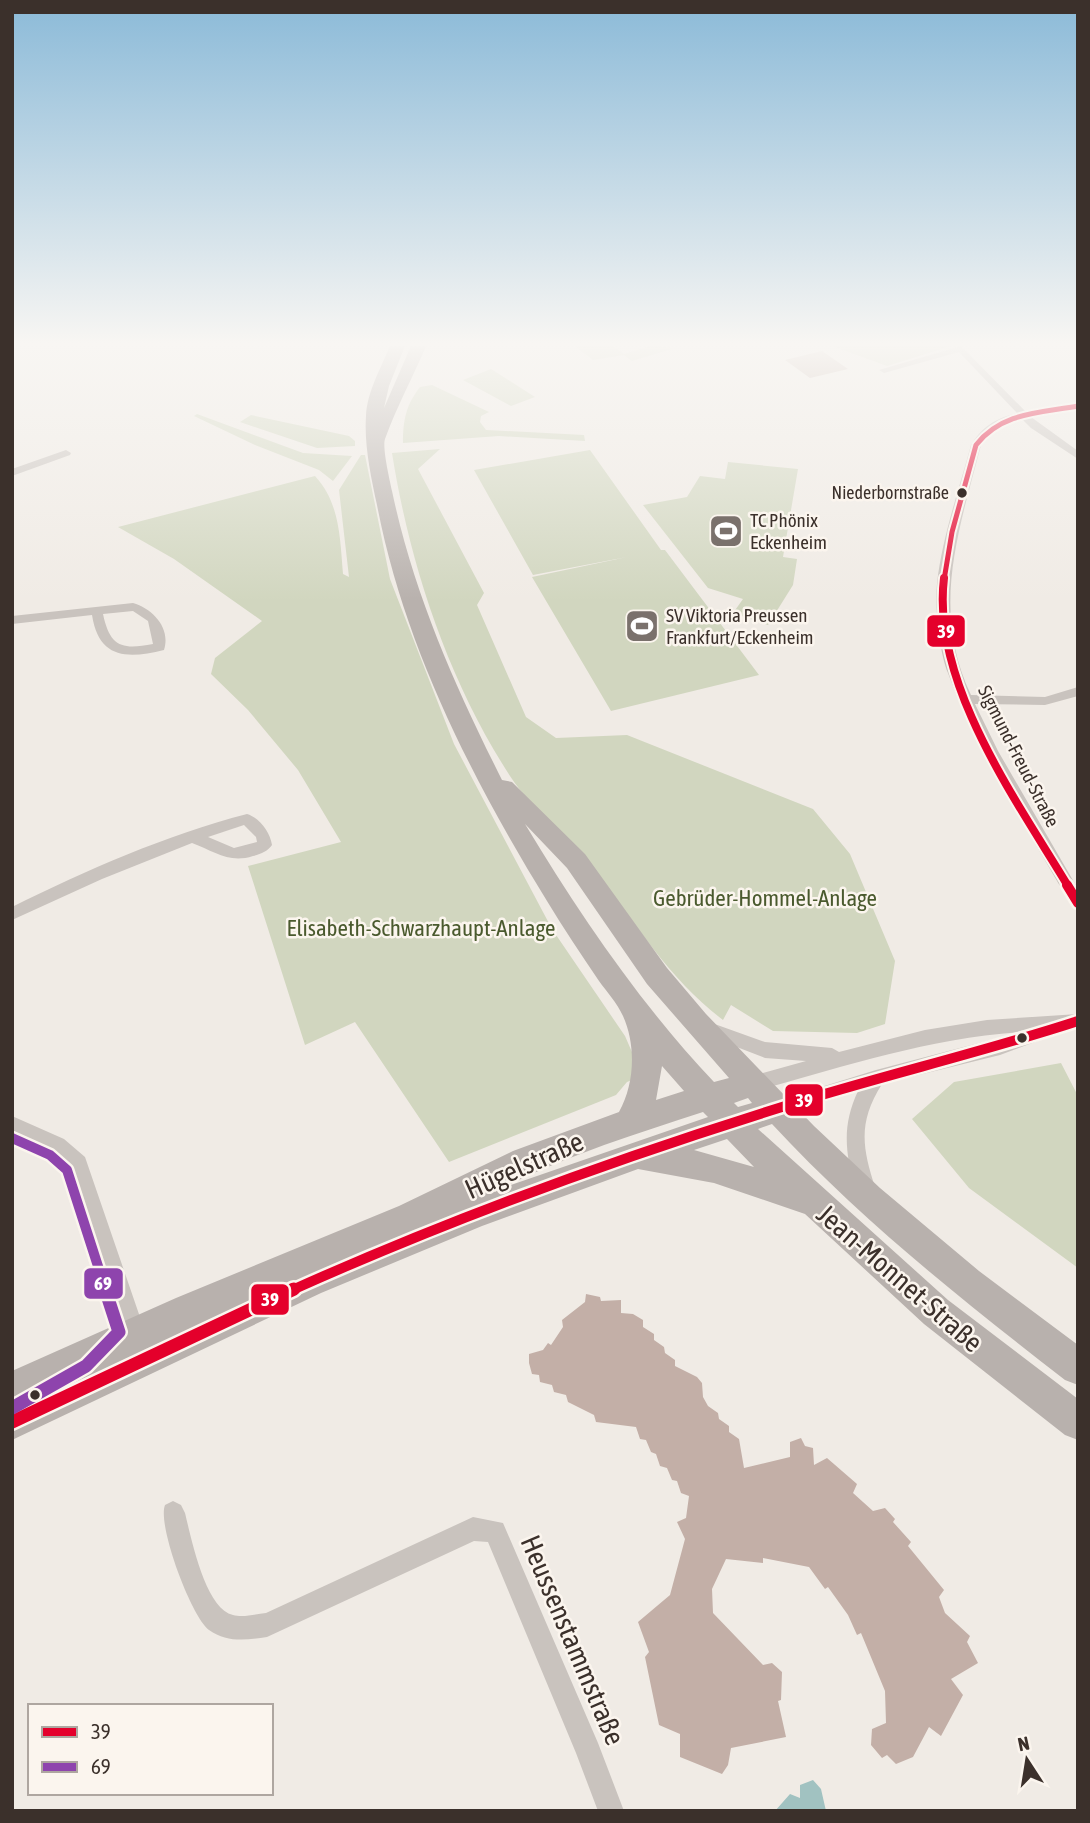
<svg xmlns="http://www.w3.org/2000/svg" width="1090" height="1823" font-family="'Asap Condensed',sans-serif">
<style>
.green{fill:#d1d6bf}
.water{fill:#a1c2c1}
.building{fill:#c3afa7}
.lines{fill:none;stroke-linecap:round;stroke-linejoin:round}
.minor{fill:#c9c3be;fill-rule:evenodd}
.primary{fill:#b8b1ad;fill-rule:evenodd}
.bus-1-far3-casing{stroke:#fbf5ee;stroke-width:9}
.bus-1-far2-casing{stroke:#fbf5ee;stroke-width:12}
.bus-1-far1-casing{stroke:#fbf5ee;stroke-width:15}
.bus-1-casing{stroke:#fbf5ee;stroke-width:18}
.bus-2-far1-casing{stroke:#fbf5ee;stroke-width:15}
.bus-2-casing{stroke:#fbf5ee;stroke-width:18}
.bus-1-far3{stroke:#e4002b;stroke-width:5}
.bus-1-far2{stroke:#e4002b;stroke-width:8}
.bus-1-far1{stroke:#e4002b;stroke-width:10}
.bus-1{stroke:#e4002b;stroke-width:13}
.bus-2-far1{stroke:#8e44ad;stroke-width:10}
.bus-2{stroke:#8e44ad;stroke-width:13}
.bus-dot{fill:#3b302b;stroke:#fbf5ee;stroke-width:2.5}
.labels{text-anchor:middle;stroke-width:5;stroke-linejoin:round;paint-order:stroke}
.far-bus-label{font-size:18px;fill:#3b302b;stroke:#fbf5ee;text-anchor:end}
.far-poi-label{font-size:19px;fill:#3b302b;stroke:#fbf5ee;text-anchor:start}
.far-street-label{font-size:19px;fill:#3b302b;stroke:#fbf5ee}
.park-label{font-size:23px;fill:#4a5a2e;stroke:#fbf5ee}
.near-street-label{font-size:28px;fill:#3b302b;stroke:#fbf5ee}
.line-badge{stroke:#fbf5ee;stroke-width:2.5}
.badge-label{font-size:19px;text-anchor:middle;font-weight:bold;fill:#fff}
</style>
<rect width="100%" height="100%" fill="#f0ebe5"/>
<path class="green" d="M575 346H613L624 354 650 346 675 348 632 361 624 355 593 360Z
M832 346H951L887 366Z
M491 369 535 397 511 406 463 380Z
M432 385 489 412 481 416 480 422 486 430 584 435 585 441 499 436 403 443C403 420 406 405 420 387Z
M197 414 303 453 352 456 333 481 319 470 255 445 194 416Z
M251 415 349 436 355 441V446L317 448 240 422Z
M440 449 418 469 484 593 477 605 526 717 556 738 627 735 813 809 850 854 895 961 885 1024 857 1033 773 1031 731 1005 723 1020C670 980 635 923 596 871 570 837 534 813 510 776 448 680 410 566 392 453Z
M590 450 661 550H665L759 675 611 711 532 577 627 557 533 575 474 470Z
M361 455H365L390 579 454 744 552 929 625 1036 635 1059 637 1078 627 1082 616 1095 449 1162 355 1022 305 1045 248 866 341 842 298 770 248 710 211 674 215 658 262 621 174 559 118 527 315 476C340 503 340 538 343 574L349 577 339 490Z
M728 462 798 469 783 557 797 559 793 585 768 625 733 613 743 599 708 588 643 505 687 497 700 476 725 479Z
M1061 1063 1078 1096V1268L969 1188 912 1119 954 1082Z"/>
<path class="water" d="M813 1780 821 1789 826 1811H775L790 1794 800 1798V1785Z"/>
<path class="building" d="M822 351 848 369 810 378 785 360Z
M586 1294 600 1297 601 1301 621 1300V1313L633 1314 643 1320V1327L654 1334V1340L664 1347 665 1353 675 1360V1366L697 1377 702 1383 703 1397 708 1406 718 1413 719 1419 729 1426V1432L739 1439 744 1468 790 1457V1442L801 1438 805 1446 813 1448 814 1465 827 1458 857 1484 853 1493 873 1511 885 1508 895 1519 893 1522 911 1542 908 1546 944 1590 939 1597 945 1613 970 1636 967 1642 978 1663 951 1679 963 1695 941 1736 929 1727 913 1757 896 1764 887 1755 882 1758 871 1745 872 1729 886 1723 885 1691 861 1633 857 1635 848 1615 828 1587 825 1589 809 1567 763 1558V1563L726 1559 712 1589 713 1613 763 1665 772 1663 782 1672 781 1700 778 1701 786 1737 731 1748 728 1765 722 1774 680 1757V1734L659 1725 645 1657 649 1652 638 1622 670 1595 685 1539 677 1522 686 1518 689 1496 681 1493 677 1481 672 1480 667 1468 660 1466 656 1454 651 1452 646 1440 640 1439 636 1427 596 1422 594 1415 568 1402 566 1395 554 1392 552 1385 540 1382 539 1375 532 1374 529 1363V1354L543 1350 548 1343 551 1345 563 1327 562 1320 585 1302Z"/>
<g class="lines">
<path class="minor" d="M961 346 1026 412 1078 403V409L1031 417 1078 451V459L1031 428 1021 418C1003 423 991 429 981 445 959 531 930 609 971 695L1045 697 1078 687V696L1045 705 975 704 998 751 1078 889V909L1072 907C1031 834 977 752 948 673 939 650 935 609 937 584 942 537 959 490 971 445 983 426 995 419 1017 413L959 352 884 373 879 370Z
M66 450 71 453 70 455 12 476V469Z
M133 603C153 609 171 628 164 650 127 659 99 659 92 615L12 624V616ZM133 611 148 621 153 644C122 650 110 647 103 614Z
M247 814C260 818 270 832 272 845 268 851 261 854 253 856 229 864 214 851 192 843L102 879 12 920V907C87 870 166 835 247 814ZM244 825 256 837 257 842 234 848 208 837Z
M1078 1014V1028L1061 1029 1059 1033 1000 1055 882 1084C858 1122 862 1147 875 1187L872 1193 865 1196 858 1193 855 1187C845 1152 842 1125 858 1091L776 1117 770 1115 767 1109 770 1103 876 1070 1021 1032C928 1038 840 1068 751 1092L745 1090 742 1084 745 1078 806 1061 765 1058 703 1034 700 1029 703 1024 709 1022 765 1042 832 1048 839 1052 925 1030 987 1020Z
M12 1116 64 1139 85 1157 141 1320 142 1336 139 1343 132 1346 125 1343 121 1320 70 1168 50 1151 12 1133Z
M173 1501 181 1505 185 1513C191 1537 205 1609 233 1615 243 1618 256 1614 266 1613L473 1517 503 1523 598 1743 624 1811H598L576 1753 488 1542 474 1541 267 1637C247 1640 227 1643 209 1630 191 1616 157 1525 165 1505Z"/>
<path class="primary" d="M390 346H405L389 386 384 408 411 346H426C413 377 396 408 385 439 382 448 390 481 392 491 414 595 455 686 502 780L512 782 585 854 667 968 706 1014 814 1126 880 1188 979 1271 1078 1345V1385L1065 1380C962 1300 861 1220 772 1124L758 1129 948 1300 1078 1399V1440L1065 1435 924 1324 805 1214 714 1183 638 1169 482 1226 321 1293 12 1440V1371L176 1298 399 1206 513 1151 619 1112C635 1083 636 1045 623 1016 617 1003 607 992 599 981 581 954 563 928 547 901 472 779 404 646 377 505 371 477 364 445 366 416 367 392 381 368 390 346ZM525 824 567 868 647 984 729 1078 714 1082C641 1005 580 915 525 824ZM662 1066 684 1091 656 1100ZM748 1098 752 1103 738 1107 734 1103ZM703 1112 708 1117 502 1188C566 1156 635 1134 703 1112ZM727 1139 754 1167 694 1150Z"/>
<g class="bus-1-far3-casing">
<path id="bus-1-far3" d="M944 580 952 532 976 445C1002 412 1040 413 1078 406"/>
</g>
<g class="bus-1-far2-casing">
<path id="bus-1-far2" d="M944 578C931 683 1017 801 1068 886"/>
</g>
<g class="bus-1-far1-casing">
<path id="bus-1-far1" d="M1067 885 1078 903
M290 1291C450 1219 615 1159 782 1107 880 1076 980 1053 1078 1021"/>
</g>
<g class="bus-1-casing">
<path id="bus-1" d="M12 1422 294 1289"/>
</g>
<g class="bus-2-far1-casing">
<path id="bus-2-far1" d="M12 1138 50 1155 67 1170 106 1291"/>
</g>
<g class="bus-2-casing">
<path id="bus-2" d="M12 1408 86 1366 119 1332 105 1289"/>
</g>
<use href="#bus-1-far3" class="bus-1-far3"/>
<use href="#bus-1-far2" class="bus-1-far2"/>
<use href="#bus-1-far1" class="bus-1-far1"/>
<use href="#bus-1" class="bus-1"/>
<use href="#bus-2-far1" class="bus-2-far1"/>
<use href="#bus-2" class="bus-2"/>
</g>
<linearGradient id="sky" x2="0" y2="1"><stop stop-color="#8bbad8"/><stop offset="0.57" stop-color="#f8f6f3"/><stop offset="1" stop-color="#f8f6f3" stop-opacity="0"/></linearGradient>
<rect width="1090" height="602" fill="url(#sky)"/>
<defs>
<g id="stadium-square" transform="scale(1.75)"><rect x="-9" y="-9" width="18" height="18" rx="4" fill="#7a716c" stroke="#fbf5ee"/><path d="M0-5a6.5 5 0 1 0 0 10a6.5 5 0 1 0 0-10ZM-3.5-1.8h7v3.6h-7Z" fill="#fff"/></g>
</defs>
<g fill-rule="evenodd">
<use href="#stadium-square" x="726" y="531"/>
<use href="#stadium-square" x="642" y="626"/>
</g>
<g class="bus-dot">
<circle cx="962" cy="493" r="6"/>
<circle cx="1022" cy="1038" r="6"/>
<circle cx="35" cy="1395" r="6"/>
</g>
<g class="labels">
<g class="far-bus-label">
<text x="949" y="499">Niederbornstraße</text>
</g>
<g class="far-poi-label">
<text x="750" y="527">TC Phönix<tspan x="750" dy="22">Eckenheim</tspan></text>
<text x="666" y="622">SV Viktoria Preussen<tspan x="666" dy="22">Frankfurt/Eckenheim</tspan></text>
</g>
<g class="far-street-label">
<text transform="translate(1019 756) rotate(63)" y="7">Sigmund-Freud-Straße</text>
</g>
<g class="park-label">
<text x="765" y="906">Gebrüder-Hommel-Anlage</text>
<text x="421" y="936">Elisabeth-Schwarzhaupt-Anlage</text>
</g>
<g class="near-street-label">
<text transform="translate(524 1165) rotate(-24)" y="10">Hügelstraße</text>
<text transform="translate(900 1278) rotate(41)" y="10">Jean-Monnet-Straße</text>
<text transform="translate(573 1640) rotate(67)" y="10">Heussenstammstraße</text>
</g>
</g>
<g class="line-badge">
<rect x="926" y="614" width="40" height="34" rx="7" fill="#e4002b"/>
<rect x="784" y="1083" width="40" height="34" rx="7" fill="#e4002b"/>
<rect x="83" y="1267" width="41" height="33" rx="7" fill="#8e44ad"/>
<rect x="250" y="1283" width="40" height="33" rx="7" fill="#e4002b"/>
</g>
<g class="badge-label">
<text x="946" y="638">39</text>
<text x="804" y="1107">39</text>
<text x="103" y="1290">69</text>
<text x="270" y="1306">39</text>
</g>
<rect width="1090" height="1823" fill="none" stroke="#3b302b" stroke-width="28"/>
<rect x="28" y="1704" width="245" height="91" fill="#fbf5ee" stroke="#aea6a0" stroke-width="2"/>
<rect x="42" y="1727" width="35" height="10" fill="#e4002b" stroke="#aea6a0" stroke-width="2"/>
<text x="91" y="1739" font-size="21" fill="#3b302b">39</text>
<rect x="42" y="1762" width="35" height="10" fill="#8e44ad" stroke="#aea6a0" stroke-width="2"/>
<text x="91" y="1774" font-size="21" fill="#3b302b">69</text>
<g transform="translate(1027 1760) rotate(348)" stroke="#fbf5ee" stroke-width="5" paint-order="stroke">
<path d="M0-5L12 26L0 18L-12 26Z" fill="#3b302b"/>
<text y="-10" font-size="19" font-weight="bold" text-anchor="middle" fill="#3b302b">N</text>
</g>
</svg>
